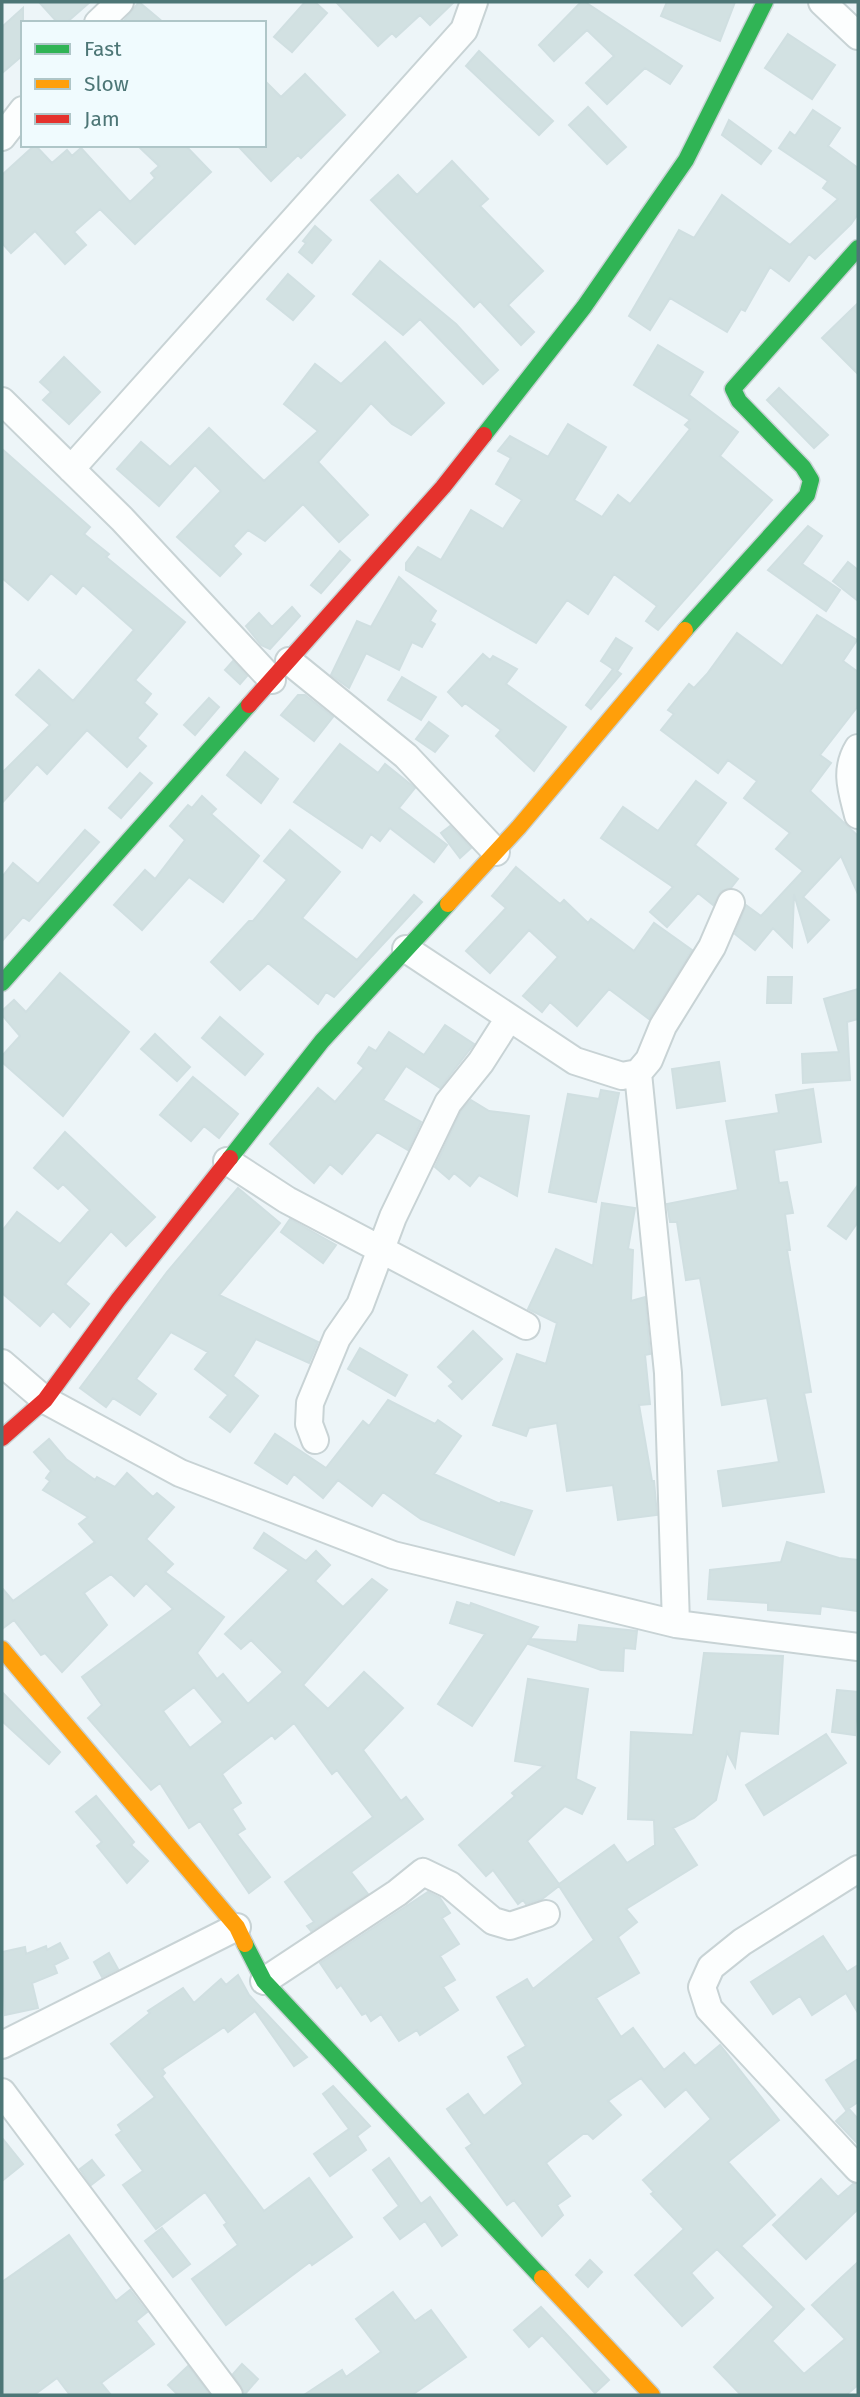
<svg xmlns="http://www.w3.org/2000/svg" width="860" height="2397" font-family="'Fira Sans',sans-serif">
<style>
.building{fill:#d2e1e2;stroke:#d0dfe1;stroke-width:2;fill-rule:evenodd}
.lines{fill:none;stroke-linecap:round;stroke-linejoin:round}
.street-casing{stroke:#c8d3d5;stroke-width:30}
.fast-casing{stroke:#c8d2d4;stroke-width:19}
.slow-casing{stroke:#c8d2d4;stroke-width:19}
.jam-casing{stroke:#c8d2d4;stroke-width:19}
.street{stroke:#fcfefe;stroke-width:26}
.fast{stroke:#30b455;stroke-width:16}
.slow{stroke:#ff9f0a;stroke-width:16}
.jam{stroke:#e5322d;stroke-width:16}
</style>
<rect width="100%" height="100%" fill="#edf5f8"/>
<path class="building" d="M39 2H90L66 23H58Z
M139 2 164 23H122Z
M305 2H315L327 13 292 52 274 37Z
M336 2H454L430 25 420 15 396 37 392 33 378 46Z
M581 2H585L682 66 670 84 645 68 607 104 586 83 614 56 587 30 554 61 539 45Z
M667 2H735L720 41 661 16Z
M23 8V55L2 73V27Z
M788 34 835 65 812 99 765 68Z
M479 51 553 121 539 135 466 66Z
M305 74 345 115 301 158 298 155 271 181 237 145H264V80L281 97Z
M588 107 626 147 607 164 569 125Z
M813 110 840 128 828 146 858 168V214L851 224 815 259 809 254 789 281 770 267 745 311 741 309 727 332 670 298 650 330 629 316 679 230 694 238 722 195 790 245 838 199 823 188 828 181 779 148 790 132 795 136Z
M729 120 771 151 761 164 722 135Z
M35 145 52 163 67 150 72 156 81 148 130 202 155 178 151 173 159 166 137 145H185L211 172 135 244 100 209 74 232 86 245 65 264 35 231 11 253 2 243V175Z
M452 161 488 199 480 206 543 271 508 305 534 332 521 345 480 301 474 307 371 200 398 175 417 195Z
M315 226 331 240 312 263 299 252 306 243 303 241Z
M380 261 456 324 498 370 483 384 420 319 403 335 353 294Z
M288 274 314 296 293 320 267 299Z
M858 303V374L822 338Z
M385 342 444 403 411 435 392 424 371 403 318 462 368 515 339 542 303 504 265 541 248 530 233 546 241 554 220 576 177 537 221 491 195 465 159 506 117 469 141 442 170 467 209 428 264 481 318 431 284 404 315 364 341 384Z
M658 345 703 372 689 395 738 432 720 456 772 500 658 630 646 621 657 606 614 574 588 614 567 600 536 643 406 570V563L418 547 441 560 471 510 503 529 522 500 496 484 511 458 498 451 510 436 548 457 568 424 606 447 574 500 602 517 618 495 630 504 690 429 685 425 690 420 634 385Z
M64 357 100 392 69 424 43 400 51 392 40 382Z
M779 388 828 435 814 448 767 400Z
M2 449 90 527 84 534 109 554 106 557 185 622 135 680 151 694 144 703 157 714 137 738 146 746 127 767 87 730 47 774 37 764 2 803V773L50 725 16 695 39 670 73 701 134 630 83 585 76 594 51 573 28 600 2 578Z
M808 526 822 536 802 564 840 590 826 611 768 570Z
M340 551 350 560 321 593 311 585Z
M848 562 858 570V601L833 581Z
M399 577 436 611 430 621 435 624 422 647 412 642 399 670 366 653 349 688 331 675 357 621 371 627Z
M292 607 300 616 270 649 261 645 246 626 259 613 272 627Z
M817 615 857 640 843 661 858 672V706L820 755 831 763 810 791 858 836V894L841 856 803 897 829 920 808 942 794 894 792 947 773 928 755 950 735 934 746 905 761 916 803 871 776 849 790 833 744 798 757 781 728 760 718 773 661 730 674 714 668 710 689 684 694 688 707 674 737 633 782 666Z
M616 638 632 648 617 671 621 674 591 709 586 705 613 669 601 661Z
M483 654 490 660 493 656 517 669 506 684 566 727 534 771 496 736 501 730 465 703 462 706 448 692Z
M233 661 247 676 240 684 225 670Z
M402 677 436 697 421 720 388 700Z
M298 695H305L333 717 314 741 281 715Z
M209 698 219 707 195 735 184 725Z
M429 722 448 736 435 752 416 739Z
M340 744 378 773 385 764 415 788 399 808 447 845 434 862 390 828 380 841 371 834 362 848 294 802Z
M245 752 278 779 261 803 227 775Z
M140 773 152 783 121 818 109 808Z
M696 781 726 803 695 845 738 879 731 888 721 891 713 905 698 893 667 927 650 912 673 887 601 838 623 807 658 831Z
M202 796 216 809 211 814 259 856 223 902 189 877 142 930 114 905 145 870 155 879 185 840 170 826 188 805 192 808Z
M450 826 471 848 460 858 441 833Z
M85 830 99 842 29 921 23 917 2 941V877L13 863 38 884Z
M290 830 340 872 302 918 357 960 414 895 422 902 334 997 326 992 318 1004 268 963 240 990 211 962 249 921H253L287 880 264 861Z
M516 867 560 904 564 900 588 923 591 919 634 951 654 923 692 950 649 1019 609 989 577 1026 550 1002 542 1012 523 996 558 957 529 930 490 973 466 951 506 908 492 896Z
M60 973 129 1032 63 1116 2 1062V1056L20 1036 2 1015V1011L14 1000 26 1012Z
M768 977H792L791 1003H767Z
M858 989V1019L847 1022 850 1080 803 1083 802 1054 839 1052 824 999Z
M220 1017 263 1054 245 1075 202 1038Z
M445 1025 474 1044 440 1088 406 1066 383 1100 421 1122 408 1150 377 1132 342 1174 330 1164 314 1183 270 1144 318 1088 335 1102 364 1068 358 1063 369 1047 376 1051 389 1032 424 1055Z
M155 1034 190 1067 177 1081 141 1049Z
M719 1062 725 1101 677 1108 672 1069Z
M193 1077 238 1114 219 1138 204 1126 191 1141 160 1115Z
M813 1089 821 1142 774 1150 779 1183 787 1182 793 1213 785 1214 790 1250H787L811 1392 804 1393 824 1492 723 1506 718 1471 779 1462 767 1398 722 1405 700 1278 686 1280 677 1222H670L667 1204 738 1190 726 1121 779 1113 776 1095Z
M601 1090 619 1093 596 1202 549 1192 568 1094 599 1099Z
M471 1100 489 1111 529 1116 517 1196 479 1175 470 1186 454 1173 449 1179 435 1167 461 1111Z
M65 1132 155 1217 126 1246 111 1231 65 1284 89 1304 70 1327 53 1311 40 1326 2 1293V1231L17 1212 60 1244 90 1210 63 1184 58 1189 34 1168Z
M858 1185V1222L846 1239 828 1226Z
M238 1188 280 1223 219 1295 318 1342 309 1363 256 1339 233 1376 258 1396 230 1432 210 1417 228 1395 195 1369 208 1352 171 1332 136 1379 156 1394 140 1415 113 1398 106 1407 80 1388 167 1272Z
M602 1203 635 1208 628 1249 633 1250 631 1301 645 1297 650 1354 645 1355 650 1404 639 1405 652 1481H654L657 1515 618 1520 613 1485 567 1491 557 1423 529 1428 526 1436 493 1425 517 1354 546 1364 557 1323 528 1309 556 1249 593 1266Z
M290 1219 336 1245 323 1263 281 1232Z
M473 1331 502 1359 462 1399 449 1386 454 1382 438 1367Z
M360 1348 407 1375 395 1396 348 1369Z
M388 1400 435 1424 438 1420 461 1436 434 1474 500 1504 501 1502 532 1511 514 1555 421 1519 383 1492 372 1506 338 1480 323 1498 294 1474 287 1484 255 1463 275 1434 326 1468 363 1421 369 1426Z
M49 1439 66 1459 95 1480 97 1477 115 1487 127 1473 153 1497 157 1493 174 1507 146 1539 173 1564 165 1572 224 1617 197 1653 217 1679 223 1674 248 1704 283 1672 251 1640 241 1649 225 1634 289 1570 254 1548 264 1533 306 1561 316 1551 330 1565 315 1581 343 1607 372 1579 387 1590 303 1685 328 1709 364 1672 403 1708 363 1750 401 1801 406 1797 423 1819 351 1872 368 1894 311 1931 307 1926 314 1922 285 1882 373 1817 337 1770 332 1774 294 1723 275 1739 272 1735 222 1774 241 1803 232 1809 245 1829 237 1834 270 1877 249 1893 200 1821 189 1828 160 1783 151 1790 88 1718 102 1705 82 1677 173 1609 146 1583 134 1596 111 1574 84 1593 107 1625 62 1672 45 1653 41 1655 14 1620 2 1629V1588L13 1601 95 1542 79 1524 88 1517 43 1490 50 1481 46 1478 51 1471 34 1452ZM194 1687 223 1722 190 1748 163 1711Z
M787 1542 839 1558 858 1560V1611L821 1606 820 1614 768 1610V1603L708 1599 710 1570 781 1562Z
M457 1602 470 1606 471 1603 538 1627 530 1639 577 1642 579 1625 637 1631 635 1649 624 1648 623 1671 601 1670 528 1644 529 1641 472 1726 438 1704 485 1634 450 1623Z
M704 1653 783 1656 778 1734 740 1731 735 1767 727 1752 716 1800 694 1818 673 1828 697 1865 626 1909 637 1922 618 1937 639 1973 596 1998 621 2037 633 2028 664 2070 684 2053 695 2066 720 2045 779 2120 728 2162 775 2215 741 2246 804 2309 772 2341 804 2374 845 2339 812 2305 858 2262V2385L846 2395H741L714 2367 774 2307 717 2249 691 2273 713 2298 682 2326 635 2275 684 2229 651 2194 654 2192 643 2180 711 2119 686 2089 665 2107 641 2078 608 2101 621 2115 593 2139 588 2134H583L546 2163 570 2196 557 2205 563 2215 542 2236 514 2200 507 2205 466 2148 472 2144 447 2109 468 2094 484 2116 523 2084 508 2057 526 2046 497 1997 527 1979 533 1989 594 1940 559 1886 542 1899 526 1904 523 1900 518 1904 493 1870 486 1876 459 1845 515 1796 512 1793 544 1766 515 1761 528 1679 588 1689 576 1779 595 1788 582 1814 565 1806 527 1841 559 1884 614 1845 627 1863 655 1845 654 1820 628 1819 631 1732 693 1735Z
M837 1690 858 1692 855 1735 832 1732Z
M2 1692 60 1752 49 1764 2 1721Z
M826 1734 846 1763 764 1815 746 1785Z
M96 1796 134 1842 131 1845 148 1861 127 1883 97 1846 102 1842 76 1812Z
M428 1892 440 1898 450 1913 442 1918 459 1944 440 1956 455 1980 443 1987 458 2010 420 2035 417 2030 399 2041 381 2014 371 2021 366 2013 362 2015 341 1985 337 1988 320 1963Z
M823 1936 847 1972 858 1965V2013L846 1993 812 2015 800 1996 773 2014 751 1982Z
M60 1943 68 1958 54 1965 57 1973 32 1983 38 2008 5 2015 2 1952 25 1947 26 1954 46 1946 47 1950Z
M109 1953 118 1969 102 1977 94 1962Z
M238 1975 249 1995 307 2057 294 2066 255 2011 228 2032 224 2027 162 2069 165 2073 162 2076 264 2211 309 2178 352 2237 312 2265 310 2262 226 2325 192 2279 238 2245 224 2225 227 2223 205 2192 156 2229 123 2185 143 2171 116 2135 122 2131 118 2125 155 2097 111 2044 150 2013 148 2011 183 1988 194 2003 221 1979 226 1985Z
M858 2059V2102L846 2110 826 2080Z
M333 2086 370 2126 357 2136 366 2150 330 2176 314 2154 349 2129 323 2094Z
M849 2109 858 2119V2144L836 2121Z
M2 2138 23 2164 2 2181Z
M389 2158 421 2204 430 2197 457 2235 442 2246 425 2221 400 2239 384 2218 399 2206 373 2170Z
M92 2160 104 2175 91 2185 80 2169Z
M821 2179 838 2197 853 2184H858V2209L806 2259 773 2225Z
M162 2228 190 2264 173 2277 145 2241Z
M69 2235 116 2301 130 2290 147 2312 136 2321 154 2344 101 2383 111 2395H70L57 2378 34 2395H2V2282Z
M590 2260 602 2272 588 2287 576 2275Z
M393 2292 415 2321 431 2310 466 2357 412 2395H304L342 2370 346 2377 381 2352 356 2319Z
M541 2307 609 2380 595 2393 542 2335 529 2347 514 2330Z
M242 2364 258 2379 245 2394 233 2374Z
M188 2366 210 2395H178L168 2385Z"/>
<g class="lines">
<g class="street-casing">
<path id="street" d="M822 2 858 36
M98 23 120 2
M2 137 23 110
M2 401 122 519 272 680
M71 469 464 30 474 2
M289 661 406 756 496 852
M858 748C844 771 852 791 858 815
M406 949 575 1061 622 1076 638 1073 649 1060 663 1026 712 947 731 903
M638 1073 668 1373 676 1624
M227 1161 287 1200 526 1326
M2 1363 45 1400 180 1473 393 1555 676 1624 858 1647
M315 1440 309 1424 310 1403 337 1338 360 1305 393 1217 448 1103 481 1062 509 1018
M858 1869 742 1942 711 1967 702 1987 709 2009 858 2169
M264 1981 397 1893 423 1872 450 1885 493 1921 510 1926 546 1914
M2 2045 237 1927
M2 2092 229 2395"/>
</g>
<g class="fast-casing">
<path id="fast" d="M484 435 584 307 686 160 765 2
M685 630 807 495 811 480 803 467 739 401 733 389 858 248
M2 983 249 705
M230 1158 322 1041 448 904
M245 1944 264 1981 542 2278"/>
</g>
<g class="slow-casing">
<path id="slow" d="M448 904 519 827 685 630
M2 1649 237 1927 245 1944
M542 2278 652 2395"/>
</g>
<g class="jam-casing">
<path id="jam" d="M249 705 443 487 484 435
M2 1438 45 1400 118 1300 230 1158"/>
</g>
<use href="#street" class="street"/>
<use href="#fast" class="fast"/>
<use href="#slow" class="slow"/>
<use href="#jam" class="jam"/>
</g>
<rect width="860" height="2397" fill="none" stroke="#4d7676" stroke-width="7"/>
<rect x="21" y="21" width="245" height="126" fill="#f0fbfe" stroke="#afc6c8" stroke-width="2"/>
<rect x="35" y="44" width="35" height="10" fill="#30b455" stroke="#afc6c8" stroke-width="2"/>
<text x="84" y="56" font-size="21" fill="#4d7676">Fast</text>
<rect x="35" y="79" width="35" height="10" fill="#ff9f0a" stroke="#afc6c8" stroke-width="2"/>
<text x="84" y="91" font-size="21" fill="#4d7676">Slow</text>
<rect x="35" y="114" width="35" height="10" fill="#e5322d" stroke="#afc6c8" stroke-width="2"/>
<text x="84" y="126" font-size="21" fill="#4d7676">Jam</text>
</svg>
